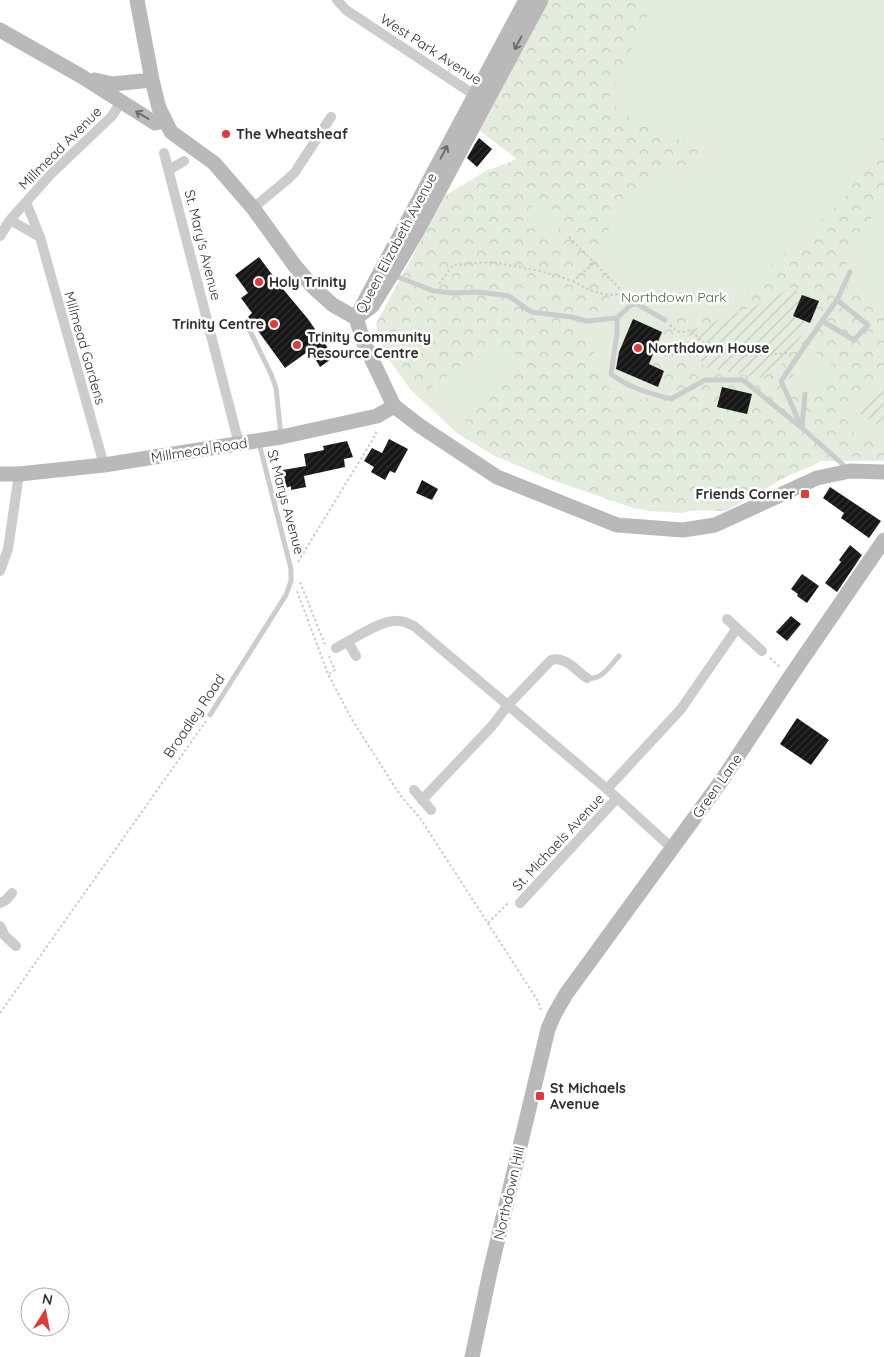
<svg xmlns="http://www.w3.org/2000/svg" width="884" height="1357" font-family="Quicksand,sans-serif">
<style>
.green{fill:#e4ecde}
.forest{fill:url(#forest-crowns);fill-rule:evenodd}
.garden{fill:url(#garden-furrows)}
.building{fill:url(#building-hatch)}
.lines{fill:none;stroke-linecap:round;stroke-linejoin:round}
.path{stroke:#ccc;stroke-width:2;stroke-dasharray:2.5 2.5;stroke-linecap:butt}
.lane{stroke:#ccc;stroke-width:5}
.street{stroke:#ccc;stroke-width:10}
.secondary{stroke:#b9b9b9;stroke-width:15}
.oneway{stroke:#6d6d6d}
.poi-dot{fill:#df3b39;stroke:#fff;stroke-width:2}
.labels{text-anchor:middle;stroke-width:5;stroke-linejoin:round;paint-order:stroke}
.street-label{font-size:14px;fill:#2f2f2f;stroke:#fff}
.poi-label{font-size:14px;font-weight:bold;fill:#2f2f2f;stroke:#fff;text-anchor:start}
.park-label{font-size:14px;fill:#4e693e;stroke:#fff}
</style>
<defs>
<pattern id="forest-crowns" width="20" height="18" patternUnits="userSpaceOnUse" patternTransform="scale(1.25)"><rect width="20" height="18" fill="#e4ecde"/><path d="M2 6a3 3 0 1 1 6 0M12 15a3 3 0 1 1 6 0" fill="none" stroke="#c4cbbf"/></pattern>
<pattern id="garden-furrows" width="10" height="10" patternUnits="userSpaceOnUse" patternTransform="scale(1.25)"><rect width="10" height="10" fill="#e4ecde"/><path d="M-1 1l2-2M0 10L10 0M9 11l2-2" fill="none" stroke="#c4cbbf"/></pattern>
<pattern id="building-hatch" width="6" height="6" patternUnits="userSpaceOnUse" patternTransform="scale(1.25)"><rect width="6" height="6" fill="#161616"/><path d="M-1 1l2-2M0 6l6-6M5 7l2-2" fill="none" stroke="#303030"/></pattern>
</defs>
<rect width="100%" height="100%" fill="#fff"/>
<path class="green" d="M549 0H884V461L841 450 814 465 723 503 681 513 649 511 552 480 495 456 457 433 411 390 384 353 376 324 446 195 471 212 513 160 517 159 480 131Z"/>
<path class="forest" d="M550 0H651L652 5 608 100 638 124 723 156 652 174 619 205 599 253 614 290 587 331 597 361 608 387 639 400 666 394 669 386 661 383 664 371 649 364 662 332 674 321 677 312 723 311 773 264 805 237 846 195 884 135V195L839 277 884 305V379C871 379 851 403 842 413L857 438 881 440 884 438V461H814L726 511 636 509 552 480 466 439 461 435 468 416 527 356 483 349 428 390 416 394 397 356 376 324 446 195 486 171 518 159 480 131ZM533 205 557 210 563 217 556 234 538 228 529 217ZM792 288 802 295 818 301 704 367 687 332 763 303ZM813 350 834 366 806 402 786 386ZM722 387 752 394 747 414 718 407Z"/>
<path class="garden" d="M792 287 802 295 793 316 810 323 780 367 760 378 704 367 687 332 763 303Z
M884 381V428L859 413Z"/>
<path class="building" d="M479 138 492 149 477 167 467 158 475 144Z
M259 257 283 289 308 319 334 357 320 367 310 350 285 368 248 317 252 313 241 298 248 293 235 275Z
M802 295 819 301 810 323 793 316Z
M633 319 662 332 649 364 664 371 658 387 616 369 619 352Z
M722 387 752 394 747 414 717 407Z
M389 439 408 449 395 473 390 471 385 480 371 472 374 467 364 461 372 448 382 453Z
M347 441 353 457 344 459 345 467 304 476 306 487 291 490V486L286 488 283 470 306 466 304 454 324 450 323 446Z
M422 480 438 489 432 500 416 493Z
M830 487 881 521 869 538 841 518 844 513 823 498Z
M850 545 862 555 837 592 825 583 841 562 839 560Z
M802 574 819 586 807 603 797 596 798 594 791 589Z
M791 616 801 624 787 641 776 632Z
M797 718 829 740 811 765 780 744Z"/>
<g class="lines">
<path class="path" d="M569 237 624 293
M573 281C588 291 606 298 624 293
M439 284 453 265 492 262 540 271 573 281 594 263
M670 325C676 332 681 334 690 330 698 337 705 346 715 350 738 359 765 354 790 353
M298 562 376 434V429
M300 582 326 647
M297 591 328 674 351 718 400 795 420 818 538 1001 541 1010
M770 658 781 668
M329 674 335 670 329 656
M488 923 509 902
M0 1013 206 721"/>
<path class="lane" d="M393 275 434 291 453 293 479 292 509 296 531 312 571 317 587 321 617 318V333L611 374C629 388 649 393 671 399L705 380H743L802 428
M617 318 631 305 637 304 665 320
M822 321 854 340 868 325 837 300
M247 325 271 374 276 388 281 436
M802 427 805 394
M848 469 802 428 781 381 822 321 837 300 850 272
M587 678C601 681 610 666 619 656
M210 715 286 595 291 581V569L259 443"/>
<path class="street" d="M337 0 346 10 479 98
M164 153 239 444
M169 170 184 161
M26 202 40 237 104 465
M253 208 288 179 295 172 331 117
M10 220 40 237
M0 236 10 220 51 174 112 116 121 102
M0 571 8 549 19 474
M727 619 762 651
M348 642 356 656
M336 648C352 640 382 619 399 621 405 621 409 624 414 626L607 789 673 849
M607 789 681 709 737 628
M414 790 431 810
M422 800 492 726 508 705 551 660C566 656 575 670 587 678
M0 903 6 900 12 893
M520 903 617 798
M0 926 5 936 16 946"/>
<path class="secondary" d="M137 0 152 80 159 108 171 132 214 163 253 208 295 266 314 288 333 305 356 318 364 343 394 406 420 426 497 477 617 525 683 530 715 525 817 478 850 471 884 472
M0 30 81 76 155 123 165 121
M95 80 112 84 152 80
M360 310 526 0
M356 318 372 306 392 274 418 230 541 0
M0 474H19L104 465 281 437 377 416 394 406
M472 1357 490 1272 548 1029 554 1015 566 994 722 780 790 677 884 540"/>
</g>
<defs><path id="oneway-shaft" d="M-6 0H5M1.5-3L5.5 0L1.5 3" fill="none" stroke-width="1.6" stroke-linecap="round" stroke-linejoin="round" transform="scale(1.25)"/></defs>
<g class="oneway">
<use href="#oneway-shaft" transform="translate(518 43) rotate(118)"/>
<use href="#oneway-shaft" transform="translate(142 115) rotate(-149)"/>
<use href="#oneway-shaft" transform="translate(444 152) rotate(-62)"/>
</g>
<g class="poi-dot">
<circle cx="226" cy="134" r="5"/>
<circle cx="259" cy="282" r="5"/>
<circle cx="274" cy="324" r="5"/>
<circle cx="297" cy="345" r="5"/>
<circle cx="638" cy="348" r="5"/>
<rect x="800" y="489" width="10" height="10" rx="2.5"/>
<rect x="535" y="1091" width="10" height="10" rx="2.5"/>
</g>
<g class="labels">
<g class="street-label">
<text transform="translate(431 49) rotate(33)" y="5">West Park Avenue</text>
<text transform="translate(60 148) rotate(-45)" y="5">Millmead Avenue</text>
<text transform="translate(396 243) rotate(-62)" y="5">Queen Elizabeth Avenue</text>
<text transform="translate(203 245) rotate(76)" y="5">St. Mary's Avenue</text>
<text transform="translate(85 348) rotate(74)" y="5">Millmead Gardens</text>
<text transform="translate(199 450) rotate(-9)" y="5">Millmead Road</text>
<text transform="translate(286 502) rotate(75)" y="5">St Marys Avenue</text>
<text transform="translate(194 716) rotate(-56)" y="5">Broadley Road</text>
<text transform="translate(717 786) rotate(-55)" y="5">Green Lane</text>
<text transform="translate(558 842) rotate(-47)" y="5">St. Michaels Avenue</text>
<text transform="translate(509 1193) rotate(-77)" y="5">Northdown Hill</text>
</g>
<g class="poi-label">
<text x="236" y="139">The Wheatsheaf</text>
<text x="269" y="287">Holy Trinity</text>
<text x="264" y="329" text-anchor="end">Trinity Centre</text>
<text x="307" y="342">Trinity Community<tspan x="307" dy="16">Resource Centre</tspan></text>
<text x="648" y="353">Northdown House</text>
<text x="795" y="499" text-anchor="end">Friends Corner</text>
<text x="550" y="1093">St Michaels<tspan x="550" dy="16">Avenue</tspan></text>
</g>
<g class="park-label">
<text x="674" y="302">Northdown Park</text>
</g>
</g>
<g transform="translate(45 1312) rotate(11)"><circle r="24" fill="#ffffff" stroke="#acacac"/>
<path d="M0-4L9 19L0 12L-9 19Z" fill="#df3b39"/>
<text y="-8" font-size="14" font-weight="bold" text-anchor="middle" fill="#2f2f2f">N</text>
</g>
</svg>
